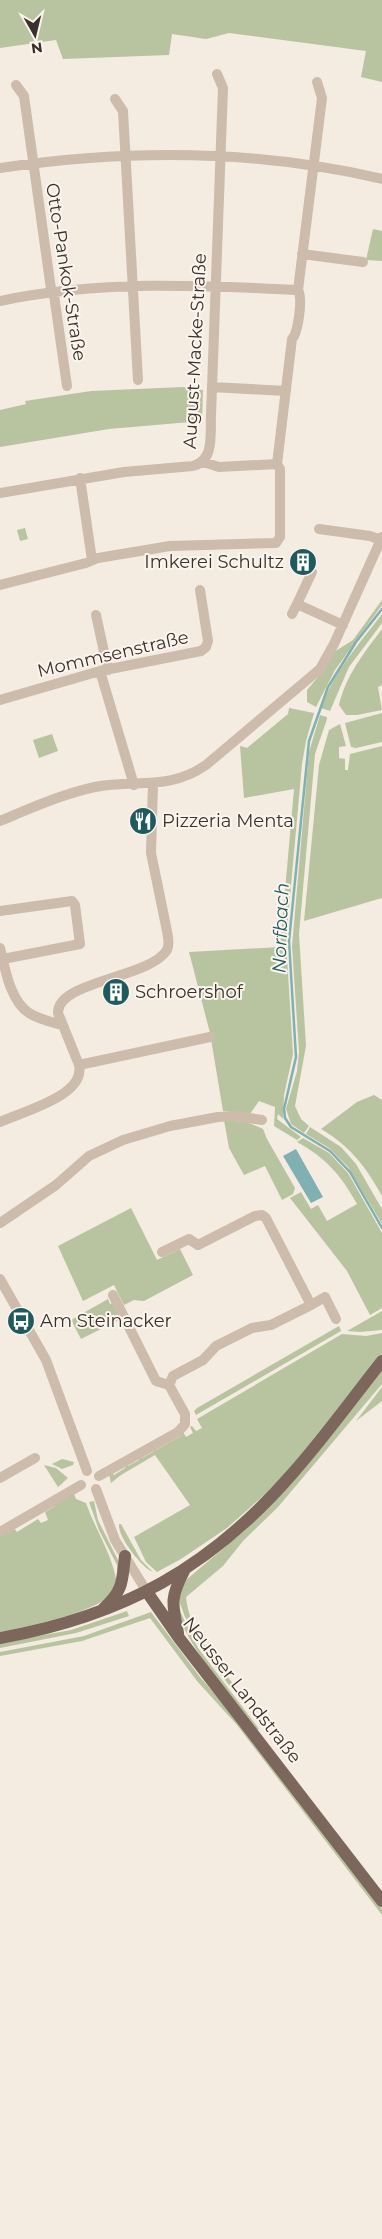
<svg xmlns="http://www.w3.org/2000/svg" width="382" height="2239" font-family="Montserrat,sans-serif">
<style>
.green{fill:#b8c4a0}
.water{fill:#7fb0b2}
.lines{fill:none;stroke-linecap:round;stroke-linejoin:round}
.stream{stroke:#7fb0b2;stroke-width:2.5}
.minor{stroke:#cdbbac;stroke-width:10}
.major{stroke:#7d675c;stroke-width:12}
.labels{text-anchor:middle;stroke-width:4;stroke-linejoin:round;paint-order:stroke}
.street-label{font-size:18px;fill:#3b302b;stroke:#fbf5ee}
.poi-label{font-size:18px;fill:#3b302b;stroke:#fbf5ee;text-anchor:start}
.water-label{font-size:19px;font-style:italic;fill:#1f5a5e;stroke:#fbf5ee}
</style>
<rect width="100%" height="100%" fill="#f4ebe1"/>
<path class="green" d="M0 0H382V82L361 77 366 51 229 33 206 39 172 34 169 55 63 59 56 40 0 48Z
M373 229 382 231V261L366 260Z
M183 387 203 390 202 421 109 429 0 447V410L26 404 25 401 91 391Z
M25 528 28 539 20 541 17 530Z
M382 600V605L335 670 316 707 307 702V690L323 671 334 652 353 640Z
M382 614V623L349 667 330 711 321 708C334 672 359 644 382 614Z
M382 629V685L378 687 382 710 357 715H346L339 705C346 675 364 653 382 629Z
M289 708 314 713 306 741 302 764 286 941 293 1054 284 1095 283 1119 278 1114 277 1119 301 1137 297 1140 274 1126 275 1107 259 1101 250 1114 223 1111 210 1033 189 952 280 947 294 789 244 798 240 746 247 748 288 714Z
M382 713V742L356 748 351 747 345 723Z
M320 715 327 717V719L315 754 299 934 306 1046 295 1106 301 1119 309 1126 304 1133 291 1124 286 1109 297 1071 299 1052 292 946 309 752Z
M340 724 346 746 339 747V758L345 759V770H348L350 754 382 746V898L304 921 319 765 329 730Z
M52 734 58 751 39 758 33 740Z
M374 1095 382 1100V1196C366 1167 350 1146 321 1129L357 1102Z
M224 1120 247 1122 263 1129 267 1139 295 1188 293 1194 282 1200 265 1166 244 1175 229 1148Z
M310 1127 341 1147 356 1164 382 1209V1224L348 1167 329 1148 306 1134Z
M303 1138 329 1153 348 1173 382 1233V1308L370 1315 347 1271 290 1198 301 1192 311 1209 318 1205 327 1221 357 1204C341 1175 326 1158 297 1142Z
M131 1208 157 1260 180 1249 193 1275 144 1301 134 1300 124 1305 114 1285 83 1301 58 1246Z
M108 1299 110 1304 113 1303 121 1319 81 1339 71 1320Z
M382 1311V1330L360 1332 347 1331Z
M339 1326 341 1331 196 1415 194 1411 197 1408Z
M382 1333V1354L279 1482 227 1528 181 1559 157 1572 146 1562 134 1537 190 1505 155 1455 121 1475 111 1483 109 1474 112 1473 114 1475 125 1468 127 1464 128 1466 139 1460 138 1457 141 1456 142 1458 153 1452 155 1448 156 1450 181 1436 183 1432 186 1437 193 1433 190 1427 192 1426 196 1431 202 1428 197 1419 342 1334 366 1336Z
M382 1370V1384L278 1507 243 1541 223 1566 186 1597C189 1633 221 1667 242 1695L238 1697 201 1648 185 1617 177 1595 186 1580 245 1530Z
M382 1387V1401L356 1421Z
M62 1459 74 1462 73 1465 62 1469 52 1464Z
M44 1465 56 1468 68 1478 58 1487Z
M74 1494 76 1499 86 1503C95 1529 111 1552 116 1579L119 1580C116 1584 114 1590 111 1594 95 1613 25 1627 0 1632V1536L14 1528 17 1532 38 1519 41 1523 48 1520 45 1512 55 1506 54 1504Z
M94 1501 98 1520 120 1564 117 1573V1565L99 1530 89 1502Z
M119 1524H121L141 1560 153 1572C142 1568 117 1536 119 1524Z
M179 1609 198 1648 259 1729 257 1730C240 1708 177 1634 179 1609Z
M127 1611 129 1616 76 1633 0 1648V1643L71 1630Z
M151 1612 200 1677 240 1723 382 1909V1915L237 1725 197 1681 150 1618 82 1641 0 1656V1652L84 1636Z"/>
<path class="water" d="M296 1149 323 1197 311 1203 283 1156Z"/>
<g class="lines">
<path class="stream" d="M382 609 356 642 328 687 309 741 289 941 296 1057 284 1109 285 1118 291 1127 330 1151 350 1172 382 1228"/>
<path class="minor" d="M16 85 24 96 51 289 54 295 67 386
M115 99 123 111 138 380
M0 168C128 149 256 149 382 179
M302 254 363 262
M0 301C99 280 198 285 298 290
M212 387 286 391
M203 462 219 467 277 464
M80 478 92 560
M0 493 124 472 193 466C215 460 210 434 211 415L223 88 217 74
M319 529 370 536 381 540
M312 572 297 604 343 625
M0 585 86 563 98 558 170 546 276 543 280 537V469L277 464 292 339C298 333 303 299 298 290L322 98 317 82
M292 614 297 604
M96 615 108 670
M100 671 134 785
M0 700 100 671 201 651 206 647 208 641 200 590
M0 821C31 808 62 794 95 787 135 779 169 791 206 765L320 669 334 644 382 537
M0 911 72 901 75 905 80 944 3 959
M0 948C5 968 10 1001 29 1013 38 1019 51 1022 62 1025
M79 1065 210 1037
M0 1122C21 1112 86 1096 79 1065L58 1013C57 981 150 978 167 950 170 944 168 937 167 931L151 853 153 784
M0 1223 56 1185 89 1156 123 1140 170 1126 218 1117 236 1116 262 1120
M162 1252 189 1239 198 1245 255 1216 262 1215 266 1218 311 1305 271 1325 252 1328 216 1346 203 1360 173 1376 169 1385
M0 1279 46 1360 87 1471
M311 1305 325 1297 336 1319
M99 1476 178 1432 185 1424V1414L169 1385 156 1381 113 1295
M0 1478 35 1458
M96 1489 115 1540 147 1592
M0 1532 81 1485"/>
<path class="major" d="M147 1592 179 1638 382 1901
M104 1608C124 1590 122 1580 125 1556
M178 1633C172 1603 170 1598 184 1571
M0 1638C123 1616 210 1568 292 1474 324 1438 352 1399 382 1361"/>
</g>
<defs>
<g id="building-disc" transform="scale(1.4375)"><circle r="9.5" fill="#1f5a5e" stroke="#fbf5ee"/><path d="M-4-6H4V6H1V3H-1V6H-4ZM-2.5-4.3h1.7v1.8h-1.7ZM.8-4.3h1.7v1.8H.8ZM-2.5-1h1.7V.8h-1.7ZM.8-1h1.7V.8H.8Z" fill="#fff"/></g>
<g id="restaurant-disc" transform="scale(1.4375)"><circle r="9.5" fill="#1f5a5e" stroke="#fbf5ee"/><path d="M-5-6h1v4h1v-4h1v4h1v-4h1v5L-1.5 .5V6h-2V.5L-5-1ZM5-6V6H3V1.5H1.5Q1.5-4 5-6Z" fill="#fff"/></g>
<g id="bus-disc" transform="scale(1.4375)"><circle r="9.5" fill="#1f5a5e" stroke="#fbf5ee"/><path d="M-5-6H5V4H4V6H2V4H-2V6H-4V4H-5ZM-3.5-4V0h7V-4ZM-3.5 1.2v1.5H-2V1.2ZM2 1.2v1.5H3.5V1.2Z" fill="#fff"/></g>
</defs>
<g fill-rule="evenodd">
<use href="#building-disc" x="303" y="562"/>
<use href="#restaurant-disc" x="143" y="821"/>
<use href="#building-disc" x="116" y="992"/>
<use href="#bus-disc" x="21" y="1321"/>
</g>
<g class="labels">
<g class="street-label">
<text transform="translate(66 272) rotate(81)" y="6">Otto-Pankok-Straße</text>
<text transform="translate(195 351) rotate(-87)" y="6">August-Macke-Straße</text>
<text transform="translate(113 654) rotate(-13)" y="6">Mommsenstraße</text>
<text transform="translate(242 1690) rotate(52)" y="6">Neusser Landstraße</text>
</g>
<g class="poi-label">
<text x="284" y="568" text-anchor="end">Imkerei Schultz</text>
<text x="162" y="827">Pizzeria Menta</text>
<text x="135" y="998">Schroershof</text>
<text x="40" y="1327">Am Steinacker</text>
</g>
<g class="water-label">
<text transform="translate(280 928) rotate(-88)" y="7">Norfbach</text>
</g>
</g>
<g transform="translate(35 35) rotate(172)" stroke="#fbf5ee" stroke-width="4" paint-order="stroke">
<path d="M0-4L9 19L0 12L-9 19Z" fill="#3b302b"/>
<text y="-8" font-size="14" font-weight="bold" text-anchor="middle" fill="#3b302b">N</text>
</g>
</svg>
